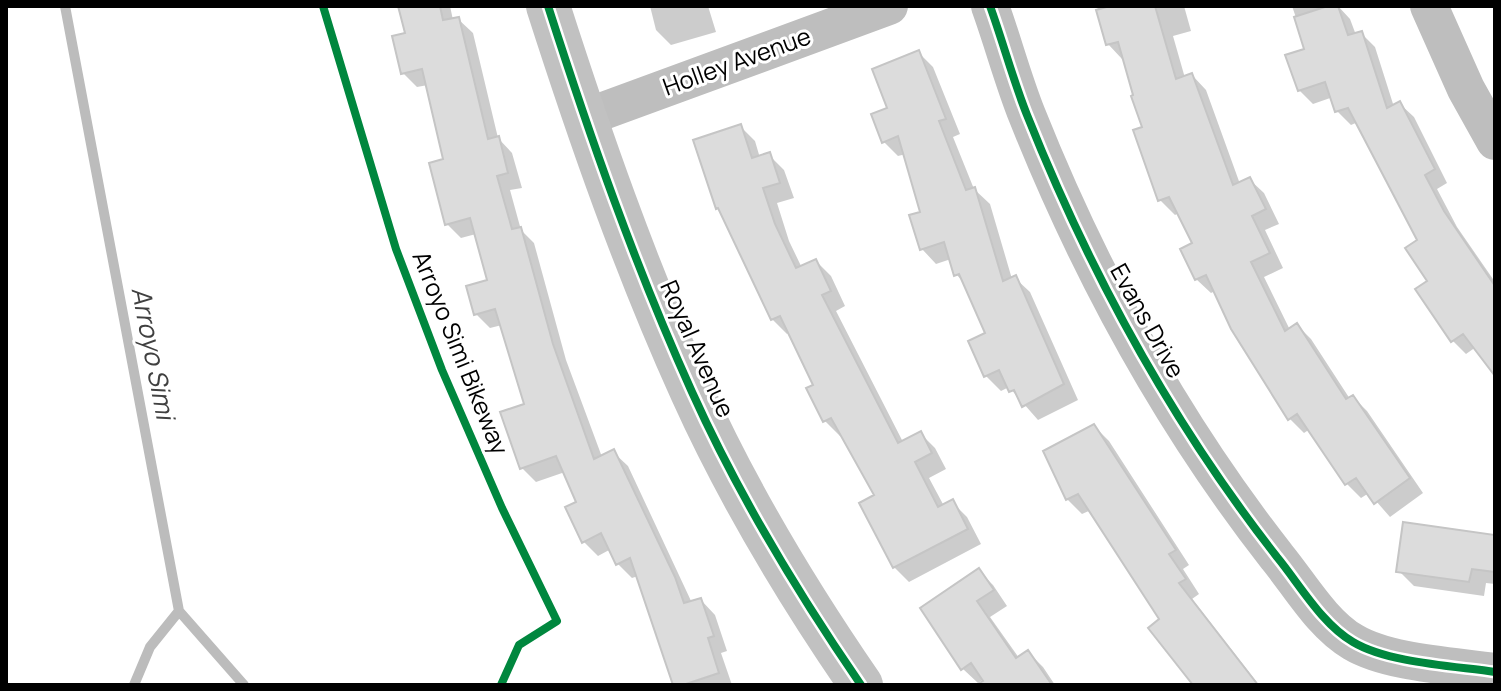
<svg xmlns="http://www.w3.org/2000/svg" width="1501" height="691" font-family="Manrope,sans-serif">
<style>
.shadow{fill:#0003}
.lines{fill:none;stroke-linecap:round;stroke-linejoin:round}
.stream{stroke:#bcbcbc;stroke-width:10}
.building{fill:#dcdcdc;stroke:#c5c5c5;stroke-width:2}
.minor{stroke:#bebebe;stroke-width:38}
.secondary{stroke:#c1c1c1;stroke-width:44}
.cycleway-casing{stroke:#fff;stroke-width:13}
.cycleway{stroke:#00873e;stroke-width:8}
.labels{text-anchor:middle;stroke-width:6;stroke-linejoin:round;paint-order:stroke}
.street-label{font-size:24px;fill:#000;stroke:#fff}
.water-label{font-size:26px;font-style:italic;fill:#404040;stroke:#fff}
</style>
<rect width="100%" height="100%" fill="#fff"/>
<path class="shadow" d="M400 6H450L453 20 458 19 473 33 498 138 512 153 522 188 510 190 521 230 534 243 566 360 602 457 613 452 628 466 692 603 701 600 715 615 727 651 721 653 732 685H675L638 576 632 578 618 564 611 549 598 556 583 541 579 503 565 472 536 482 522 468 526 405 502 325 490 328 476 314 489 282 476 234 461 238 447 224 446 161 428 85 417 87 403 73 407 35Z
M650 6H708L716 32 671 45 656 30Z
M1097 6H1184L1191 31 1173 36 1185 78 1192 75 1206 90 1240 184 1249 179 1264 193 1279 224 1265 230 1283 268 1264 277 1290 330 1297 325 1311 339 1350 399 1353 397 1367 411 1423 493 1390 517 1369 493 1361 498 1347 484 1310 429 1304 433 1290 419 1215 291 1211 293 1196 279 1194 244 1179 213 1175 215 1160 200 1136 132 1145 128 1124 58 1122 59 1108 44Z
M1292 6H1338L1350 19 1356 35 1361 33 1375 47 1394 107 1400 104 1414 117 1447 183 1437 189 1457 227 1495 282V372L1476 347 1466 354 1452 340 1430 281 1420 241 1358 122 1351 125 1337 111 1333 97 1313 104 1299 90 1307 50Z
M918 52 933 67 960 134 953 137 974 189 990 204 1012 279 1015 278 1030 292 1078 400 1038 420 1009 387 1001 391 986 376 988 334 966 285 956 274 951 259 936 264 922 249V214L906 154 898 156 883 141 889 109Z
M740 126 755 141 760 158 769 155 784 170 794 198 777 203 789 241 802 268 816 261 831 276 845 306 836 311 903 442 920 433 935 448 946 469 929 478 944 506 952 502 967 517 981 544 909 582 894 567 876 496 842 435 840 436 825 421 815 386 790 332 787 334 772 319 722 212 718 208Z
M1094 426 1109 441 1189 565 1183 569 1199 594 1192 599 1259 685H1195L1162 619 1091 510 1082 514 1067 499Z
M1495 537V584L1486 583 1484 596 1414 586 1399 571Z
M978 570 993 585 1007 606 990 617 1019 658 1028 652 1043 667 1055 685H988L984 679 978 683 963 669Z"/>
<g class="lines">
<path class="stream" d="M65 6 179 611 244 685
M134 685 150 647 179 611"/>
</g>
<path class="building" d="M398 6H440L443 20 459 17 488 139 499 136 508 173 497 176 512 229 521 227 553 344 594 459 614 449 675 577 684 603 701 598 714 636 708 638 719 673 683 685H673L630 558 616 565 601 533 582 543 565 507 576 502 556 456 520 469 500 412 524 404 495 309 474 315 466 286 487 280 470 218 445 225 429 163 443 159 422 69 401 74 392 36 405 33Z
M1110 6H1155L1176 79 1192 73 1233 185 1250 177 1266 209 1252 216 1270 253 1251 262 1285 331 1297 323 1346 399 1353 395 1410 478 1374 504 1356 478 1345 485 1297 414 1288 420 1231 329 1206 275 1195 280 1180 249 1192 243 1169 197 1158 201 1133 130 1142 127 1131 96 1133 95 1118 42 1106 45 1096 10Z
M1328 6H1338L1348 35 1362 31 1387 108 1400 101 1435 169 1425 175 1444 211 1495 286V376L1463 334 1451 342 1415 289 1427 281 1405 248 1417 240 1348 108 1335 112 1325 82 1298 91 1285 55 1304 49 1294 17Z
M919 50 946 119 939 121 966 190 975 187 1003 281 1016 275 1064 384 1022 407 1014 390 1009 392 999 370 984 377 968 341 985 333 959 274 954 276 944 242 920 250 909 215 920 212 898 136 882 143 871 114 887 108 872 69Z
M741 124 752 158 770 152 780 183 763 188 775 224 796 268 816 259 831 291 822 295 898 443 921 431 932 453 915 462 938 507 953 499 968 529 893 568 859 503 874 495 831 418 823 422 806 388 813 385 780 316 771 320 718 208 716 209 693 140Z
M1094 424 1176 550 1169 554 1186 579 1179 583 1258 685H1193L1148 628 1159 619 1078 494 1066 500 1043 451Z
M1403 522 1495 535V572L1472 569 1469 582 1396 572Z
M979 568 994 590 977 601 1016 658 1028 650 1052 685H976L983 681 971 663 961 670 920 608Z"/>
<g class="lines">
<path class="minor" d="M990 6C1003 42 1013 80 1027 115 1090 273 1172 423 1277 557 1300 585 1322 624 1353 642 1388 663 1454 666 1495 672
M1429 6 1466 89 1495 141
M584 118 889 6"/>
<path class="secondary" d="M548 6C590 137 635 266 692 392 738 494 797 592 861 685"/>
<g class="cycleway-casing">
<path id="cycleway" d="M323 6 396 249 442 370 502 508 557 621 519 645 501 685
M548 6C590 137 635 266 692 392 738 494 797 592 861 685
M990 6C1003 42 1013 80 1027 115 1090 273 1172 423 1277 557 1300 585 1322 624 1353 642 1388 663 1454 666 1495 672"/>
</g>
<use href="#cycleway" class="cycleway"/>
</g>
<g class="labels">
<g class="street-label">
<text transform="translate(737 62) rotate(-20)" y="8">Holley Avenue</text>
<text transform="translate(1147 321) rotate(61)" y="8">Evans Drive</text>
<text transform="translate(697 349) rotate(66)" y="8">Royal Avenue</text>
<text transform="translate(460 353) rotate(68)" y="8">Arroyo Simi Bikeway</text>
</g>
<g class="water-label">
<text transform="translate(153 353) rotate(79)" y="9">Arroyo Simi</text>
</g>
</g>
<rect width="1501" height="691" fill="none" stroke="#000000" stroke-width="16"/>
</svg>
